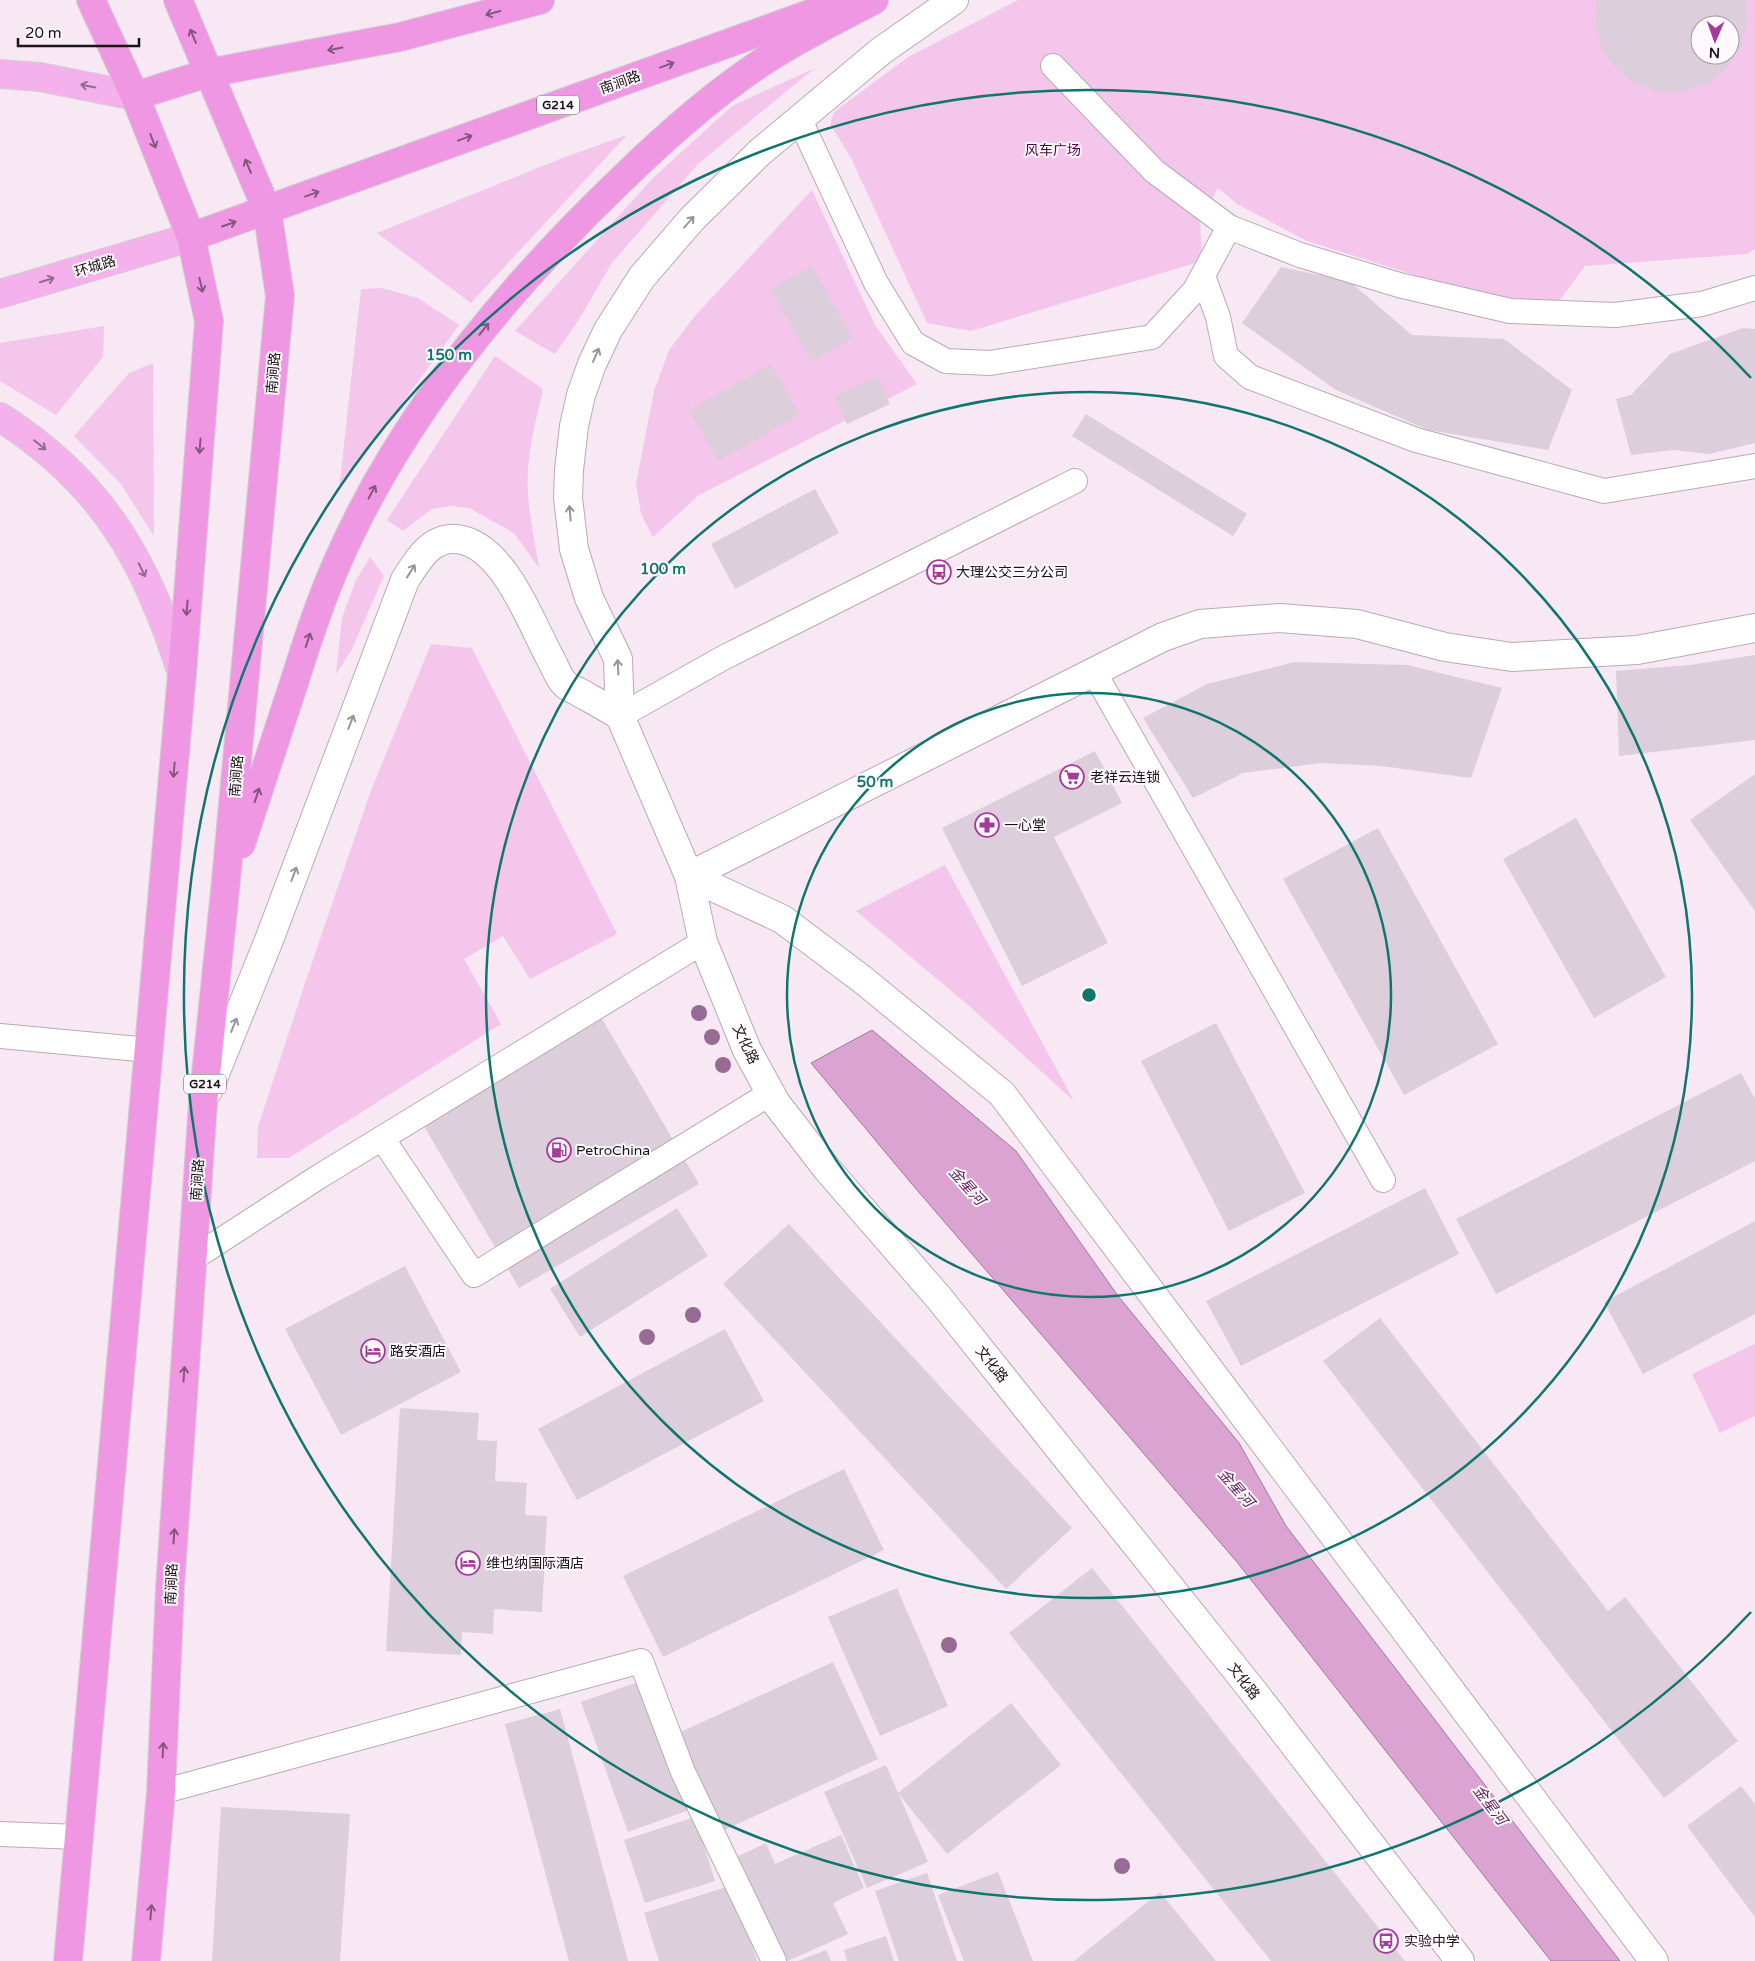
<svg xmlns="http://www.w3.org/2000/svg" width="1755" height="1961" font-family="'Varela Round','Noto Sans SC',sans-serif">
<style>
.green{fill:#f4c6ec;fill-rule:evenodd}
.water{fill:#dba3d2;stroke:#a1789a}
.building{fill:#dcceda;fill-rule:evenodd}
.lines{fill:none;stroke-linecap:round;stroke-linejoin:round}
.service-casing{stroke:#b8aab5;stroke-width:26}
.minor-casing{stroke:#b8aab5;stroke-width:30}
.tertiary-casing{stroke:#b8aab5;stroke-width:30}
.primary-casing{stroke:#d1d0d1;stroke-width:30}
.trunk-casing{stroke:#d1d0d1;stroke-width:30}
.service{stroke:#fff;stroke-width:24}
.minor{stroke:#fff;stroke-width:28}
.tertiary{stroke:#fff;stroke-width:28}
.primary{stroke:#f4b1eb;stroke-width:28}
.trunk{stroke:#f097e4;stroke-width:28}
.tree{fill:#976b93}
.oneway{stroke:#84567e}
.oneway2{stroke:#916a8c}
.oneway3{stroke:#989597}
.ring{fill:none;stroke:#0f766e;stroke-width:2.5}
.labels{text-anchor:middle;stroke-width:4;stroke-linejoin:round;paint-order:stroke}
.shield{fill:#fff9fe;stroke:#5e595d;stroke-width:1}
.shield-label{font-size:12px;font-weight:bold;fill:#191418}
.street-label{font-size:14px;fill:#191418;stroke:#fff9fe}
.park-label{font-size:14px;fill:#490544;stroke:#fff9fe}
.poi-label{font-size:14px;fill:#191418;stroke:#fff9fe;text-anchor:start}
.water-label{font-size:15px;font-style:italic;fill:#67255f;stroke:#fff9fe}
.centre{fill:#0f766e;stroke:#fff9fe;stroke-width:2.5}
.ring-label{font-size:15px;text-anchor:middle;font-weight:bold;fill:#0f766e;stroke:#fff9fe;stroke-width:4;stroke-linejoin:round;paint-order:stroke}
</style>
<rect width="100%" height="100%" fill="#f7e8f4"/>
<path class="green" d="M1018 0H1755V249L1747 254 1585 266 1557 304 1500 296 1424 278 1307 241 1237 204 1218 188 1200 221 1202 261 971 331 927 323 851 158 830 124 834 112 908 57ZM1700 25H1730V55H1700Z
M815 68 698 164 612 263 578 321 555 354 515 331 652 179 732 106Z
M627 135 471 303 377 233 565 157Z
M812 190 875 325 917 384 699 495 653 537 641 514 636 484 654 391 669 350 695 316Z
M382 288 418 298 459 325 339 490 361 289Z
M104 326 103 357 56 415 0 381V343Z
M495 356 543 389C537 416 529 445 528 472 526 504 534 536 539 568L514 533 469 508 452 506 432 509 403 531 387 520Z
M153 363 154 536 120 483 74 436 129 373Z
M370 557 384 576 351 651 336 674 342 618 356 580Z
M431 644 472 648 617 934 530 979 503 936 464 959 501 1024 289 1158H257L258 1127 305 983 370 793Z
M945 865 1074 1101 968 1005 856 911Z
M1755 1344V1416L1720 1433 1692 1374Z"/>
<path class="water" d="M872 1030 1016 1151 1118 1296 1239 1443 1286 1526 1620 1961H1551L1237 1562 911 1183 811 1063Z"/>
<path class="building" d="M1597 0H1745L1747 21 1741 47 1727 68 1707 84 1683 91H1657L1634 83 1615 68 1602 48 1595 25ZM1700 25H1730V55H1700Z
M812 266 852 338 811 361 771 289Z
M1281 267 1349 281 1412 335 1504 339 1572 390 1548 450 1428 430 1336 390 1242 323Z
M1743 328 1755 329V443L1709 454 1673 450 1631 455 1616 399 1631 395 1670 354Z
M771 364 800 415 718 461 689 410Z
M877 376 890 404 847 424 835 396Z
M1086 414 1247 514 1233 536 1072 436Z
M815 489 839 533 735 589 711 544Z
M1755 655V740L1619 756 1616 671 1690 665Z
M1295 662 1407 665 1502 688 1471 778 1381 766 1321 763 1243 773 1193 798 1143 718 1207 684Z
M1095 751 1122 803 1054 837 1108 943 1022 986 942 828Z
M1755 774V911L1690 820Z
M1576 818 1666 977 1594 1018 1503 859Z
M1378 828 1498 1044 1404 1095 1283 879Z
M598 1012 699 1184 519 1288 418 1116Z
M1216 1023 1305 1193 1229 1231 1141 1061Z
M1741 1073 1755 1099V1161L1496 1294 1456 1219Z
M1425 1188 1459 1254 1241 1366 1206 1301Z
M677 1208 708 1256 580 1337 550 1289Z
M1755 1221V1314L1643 1374 1604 1302Z
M789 1224 1072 1528 1006 1589 723 1284Z
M405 1266 461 1372 341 1435 285 1329Z
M1380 1318 1608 1611 1625 1597 1738 1741 1664 1798 1323 1361Z
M725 1329 764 1401 577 1500 538 1429Z
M400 1408 479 1413 477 1440 497 1441 495 1481 527 1483 525 1515 547 1516 542 1612 494 1609 493 1634 462 1632 461 1655 386 1651Z
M844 1469 884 1550 663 1657 623 1576Z
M1092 1568 1405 1961H1271L1009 1633Z
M897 1588 948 1706 880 1736 828 1617Z
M833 1662 878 1759 718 1833 672 1736Z
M641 1681 689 1810 628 1832 581 1702Z
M1011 1703 1061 1765 947 1854 898 1793Z
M560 1709 628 1961H569L505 1724Z
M886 1765 928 1862 867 1888 824 1792Z
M1741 1786 1755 1804V1917L1687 1826Z
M221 1807 350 1814 340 1961H212Z
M695 1817 715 1881 645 1903 624 1840Z
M841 1835 864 1888 833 1903 848 1934 788 1961H780L732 1859 766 1843 775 1864Z
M998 1872 1033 1961H964L938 1895Z
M927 1873 957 1961H899L875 1891Z
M733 1885 757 1961H659L644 1913Z
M1160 1892 1216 1961H1074Z
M886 1936 894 1961H847L844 1950Z
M826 1950 831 1961H798Z"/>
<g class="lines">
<g class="service-casing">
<path id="service" d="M1053 66 1154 171 1229 227
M799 118 876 283 913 343 946 361 990 363 1152 337 1195 290 1229 227 1300 255 1399 285 1510 311 1615 315 1702 304 1755 288
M1203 276 1218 317 1226 356 1250 377 1416 440 1604 491 1755 466
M1094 672 1383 1180
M620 716 723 658 1075 481
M0 1036 149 1050
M382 1138 474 1275 771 1093
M192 1259 320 1176 703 942
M161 1792 641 1661 683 1772 774 1961
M0 1834 79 1837"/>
</g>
<g class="minor-casing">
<path id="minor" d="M689 876 782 919 863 980 1002 1094 1654 1961
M689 876 1163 637 1200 624 1279 618 1357 624 1445 647 1512 657 1637 650 1755 628"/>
</g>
<g class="tertiary-casing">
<path id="tertiary" d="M954 0 881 51 759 153 692 219 642 277 608 330 592 364 581 395 574 426 569 470 568 498 574 549 589 598 618 659 620 716 689 876 703 942 747 1050 776 1103 827 1169 939 1298 1253 1691 1460 1961
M208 1091 269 940 405 580C420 557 434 531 466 541 506 554 531 622 549 656 554 664 558 677 564 683 567 687 573 689 577 691 591 699 606 707 620 716"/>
</g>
<g class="primary-casing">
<path id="primary" d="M0 74 40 77 135 96
M0 294 191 237
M0 417C102 482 147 561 182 674"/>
</g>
<g class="trunk-casing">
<path id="trunk" d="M135 96 208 73 400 37 540 0
M191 237 840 3
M241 844C258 791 276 737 294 683 306 645 318 607 334 570 397 421 505 291 621 180 665 137 712 95 764 61 798 38 837 20 874 0
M68 1961 182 674 209 321 191 237 135 96 91 0
M146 1961 161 1792 170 1588 203 1103 225 891 280 296 267 210 178 0"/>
</g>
<use href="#service" class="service"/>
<use href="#minor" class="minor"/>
<use href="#tertiary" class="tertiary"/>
<use href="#primary" class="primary"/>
<use href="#trunk" class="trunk"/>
</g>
<g class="tree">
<circle cx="699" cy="1013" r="8"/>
<circle cx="712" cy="1037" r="8"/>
<circle cx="723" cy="1065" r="8"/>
<circle cx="693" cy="1315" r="8"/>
<circle cx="647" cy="1337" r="8"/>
<circle cx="949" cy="1645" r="8"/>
<circle cx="1122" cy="1866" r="8"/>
</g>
<defs><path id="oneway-shaft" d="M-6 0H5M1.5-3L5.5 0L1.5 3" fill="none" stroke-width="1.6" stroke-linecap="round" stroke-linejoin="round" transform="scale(1.25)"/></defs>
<g class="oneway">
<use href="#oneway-shaft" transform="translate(493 13) rotate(165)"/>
<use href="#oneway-shaft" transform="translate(193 36) rotate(-113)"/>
<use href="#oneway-shaft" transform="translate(335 49) rotate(169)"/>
<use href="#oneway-shaft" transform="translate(667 65) rotate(-20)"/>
<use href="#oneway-shaft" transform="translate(465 138) rotate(-20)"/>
<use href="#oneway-shaft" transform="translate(153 141) rotate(69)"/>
<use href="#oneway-shaft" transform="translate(248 166) rotate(-113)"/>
<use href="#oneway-shaft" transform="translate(312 194) rotate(-20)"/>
<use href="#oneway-shaft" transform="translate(229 224) rotate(-19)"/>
<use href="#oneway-shaft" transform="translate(201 285) rotate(77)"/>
<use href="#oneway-shaft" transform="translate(484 329) rotate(-51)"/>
<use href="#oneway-shaft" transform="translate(200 446) rotate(94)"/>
<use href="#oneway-shaft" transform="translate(372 492) rotate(-62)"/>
<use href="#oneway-shaft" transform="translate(187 608) rotate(94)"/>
<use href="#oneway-shaft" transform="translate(308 640) rotate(-72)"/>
<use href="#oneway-shaft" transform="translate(174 770) rotate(95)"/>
<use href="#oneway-shaft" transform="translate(257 795) rotate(-72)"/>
<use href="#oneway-shaft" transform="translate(184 1374) rotate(-86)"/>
<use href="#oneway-shaft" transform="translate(174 1536) rotate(-86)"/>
<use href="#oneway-shaft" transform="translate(163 1750) rotate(-87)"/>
<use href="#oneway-shaft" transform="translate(151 1912) rotate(-85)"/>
</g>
<g class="oneway2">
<use href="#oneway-shaft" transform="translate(88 86) rotate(-169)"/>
<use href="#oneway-shaft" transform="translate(47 280) rotate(-17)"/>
<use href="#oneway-shaft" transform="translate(40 445) rotate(39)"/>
<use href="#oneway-shaft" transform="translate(142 570) rotate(64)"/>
</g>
<g class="oneway3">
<use href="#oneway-shaft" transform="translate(689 222) rotate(-48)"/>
<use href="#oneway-shaft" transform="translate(596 355) rotate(-66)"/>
<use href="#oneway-shaft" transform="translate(570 513) rotate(-95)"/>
<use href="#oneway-shaft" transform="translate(411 571) rotate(-58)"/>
<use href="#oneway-shaft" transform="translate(618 667) rotate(-93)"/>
<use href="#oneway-shaft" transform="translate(351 722) rotate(-69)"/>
<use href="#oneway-shaft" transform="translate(294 874) rotate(-69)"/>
<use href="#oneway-shaft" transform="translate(234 1025) rotate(-68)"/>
</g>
<g class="ring">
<circle cx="1089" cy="995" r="302"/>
<circle cx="1089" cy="995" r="603"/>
<path d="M1751 1612A905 905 0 1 1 1751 378"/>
</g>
<defs>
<g id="bus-ring" transform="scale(1.25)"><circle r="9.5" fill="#fff9fe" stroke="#a53a9a" stroke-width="1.5"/><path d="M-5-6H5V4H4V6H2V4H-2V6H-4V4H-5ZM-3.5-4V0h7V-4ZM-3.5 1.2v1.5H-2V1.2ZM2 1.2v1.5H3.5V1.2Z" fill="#a53a9a"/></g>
<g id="supermarket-ring" transform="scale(1.25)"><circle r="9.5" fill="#fff9fe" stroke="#a53a9a" stroke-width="1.5"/><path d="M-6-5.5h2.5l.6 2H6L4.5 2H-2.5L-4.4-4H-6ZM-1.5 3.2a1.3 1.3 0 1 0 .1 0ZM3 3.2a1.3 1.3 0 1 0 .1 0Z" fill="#a53a9a"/></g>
<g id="pharmacy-ring" transform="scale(1.25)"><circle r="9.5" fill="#fff9fe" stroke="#a53a9a" stroke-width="1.5"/><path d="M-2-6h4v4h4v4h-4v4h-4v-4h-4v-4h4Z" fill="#a53a9a"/></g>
<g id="fuel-ring" transform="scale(1.25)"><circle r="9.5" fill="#fff9fe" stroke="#a53a9a" stroke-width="1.5"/><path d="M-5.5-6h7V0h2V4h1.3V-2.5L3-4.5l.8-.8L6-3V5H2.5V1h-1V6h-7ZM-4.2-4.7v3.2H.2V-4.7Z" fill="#a53a9a"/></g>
<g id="hotel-ring" transform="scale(1.25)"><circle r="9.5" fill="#fff9fe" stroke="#a53a9a" stroke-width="1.5"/><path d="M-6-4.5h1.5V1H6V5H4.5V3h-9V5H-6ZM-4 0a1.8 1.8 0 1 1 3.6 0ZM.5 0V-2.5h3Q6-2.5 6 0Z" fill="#a53a9a"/></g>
</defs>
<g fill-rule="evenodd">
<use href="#bus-ring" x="939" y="572"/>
<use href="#supermarket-ring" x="1072" y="777"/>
<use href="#pharmacy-ring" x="987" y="825"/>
<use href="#fuel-ring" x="559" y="1150"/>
<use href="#hotel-ring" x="373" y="1351"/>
<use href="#hotel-ring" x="468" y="1563"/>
<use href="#bus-ring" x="1386" y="1941"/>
</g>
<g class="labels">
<g class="shield">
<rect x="537" y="95.5" width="42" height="19" rx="4"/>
<rect x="184" y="1074.5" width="42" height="19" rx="4"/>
</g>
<g class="shield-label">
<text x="558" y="109">G214</text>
<text x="205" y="1088">G214</text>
</g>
<g class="street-label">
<text transform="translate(620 82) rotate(-20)" y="5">南涧路</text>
<text transform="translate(95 266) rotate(-17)" y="5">环城路</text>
<text transform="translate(273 373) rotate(-85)" y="5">南涧路</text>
<text transform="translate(236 776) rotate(-85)" y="5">南涧路</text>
<text transform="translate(746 1044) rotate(65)" y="5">文化路</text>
<text transform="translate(197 1180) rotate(-86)" y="5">南涧路</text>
<text transform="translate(992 1364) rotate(51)" y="5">文化路</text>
<text transform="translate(171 1584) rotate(-87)" y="5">南涧路</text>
<text transform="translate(1244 1681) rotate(52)" y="5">文化路</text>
</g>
<g class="park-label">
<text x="1053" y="155">风车广场</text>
</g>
<g class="poi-label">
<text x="956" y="577">大理公交三分公司</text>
<text x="1090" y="782">老祥云连锁</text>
<text x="1004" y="830">一心堂</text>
<text x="576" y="1155">PetroChina</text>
<text x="390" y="1356">路安酒店</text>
<text x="486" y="1568">维也纳国际酒店</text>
<text x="1404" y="1946">实验中学</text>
</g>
<g class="water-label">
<text transform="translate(967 1186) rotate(48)" y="5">金星河</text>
<text transform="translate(1236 1488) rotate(48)" y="5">金星河</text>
<text transform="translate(1490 1805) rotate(53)" y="5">金星河</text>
</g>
</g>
<circle cx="1089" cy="995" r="8" class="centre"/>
<g class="ring-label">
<text x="449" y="360">150 m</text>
<text x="663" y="574">100 m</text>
<text x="875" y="787">50 m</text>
</g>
<g transform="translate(1715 40) rotate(182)"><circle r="24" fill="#fff9fe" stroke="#a39da2"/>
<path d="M0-4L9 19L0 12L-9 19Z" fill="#a53a9a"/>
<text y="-8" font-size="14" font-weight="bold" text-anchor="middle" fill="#191418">N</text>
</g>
<path d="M18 38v8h121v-8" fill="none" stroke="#191418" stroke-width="2.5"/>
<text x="25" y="38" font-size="15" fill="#191418" stroke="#fff9fe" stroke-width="4" paint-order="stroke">20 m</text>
</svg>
